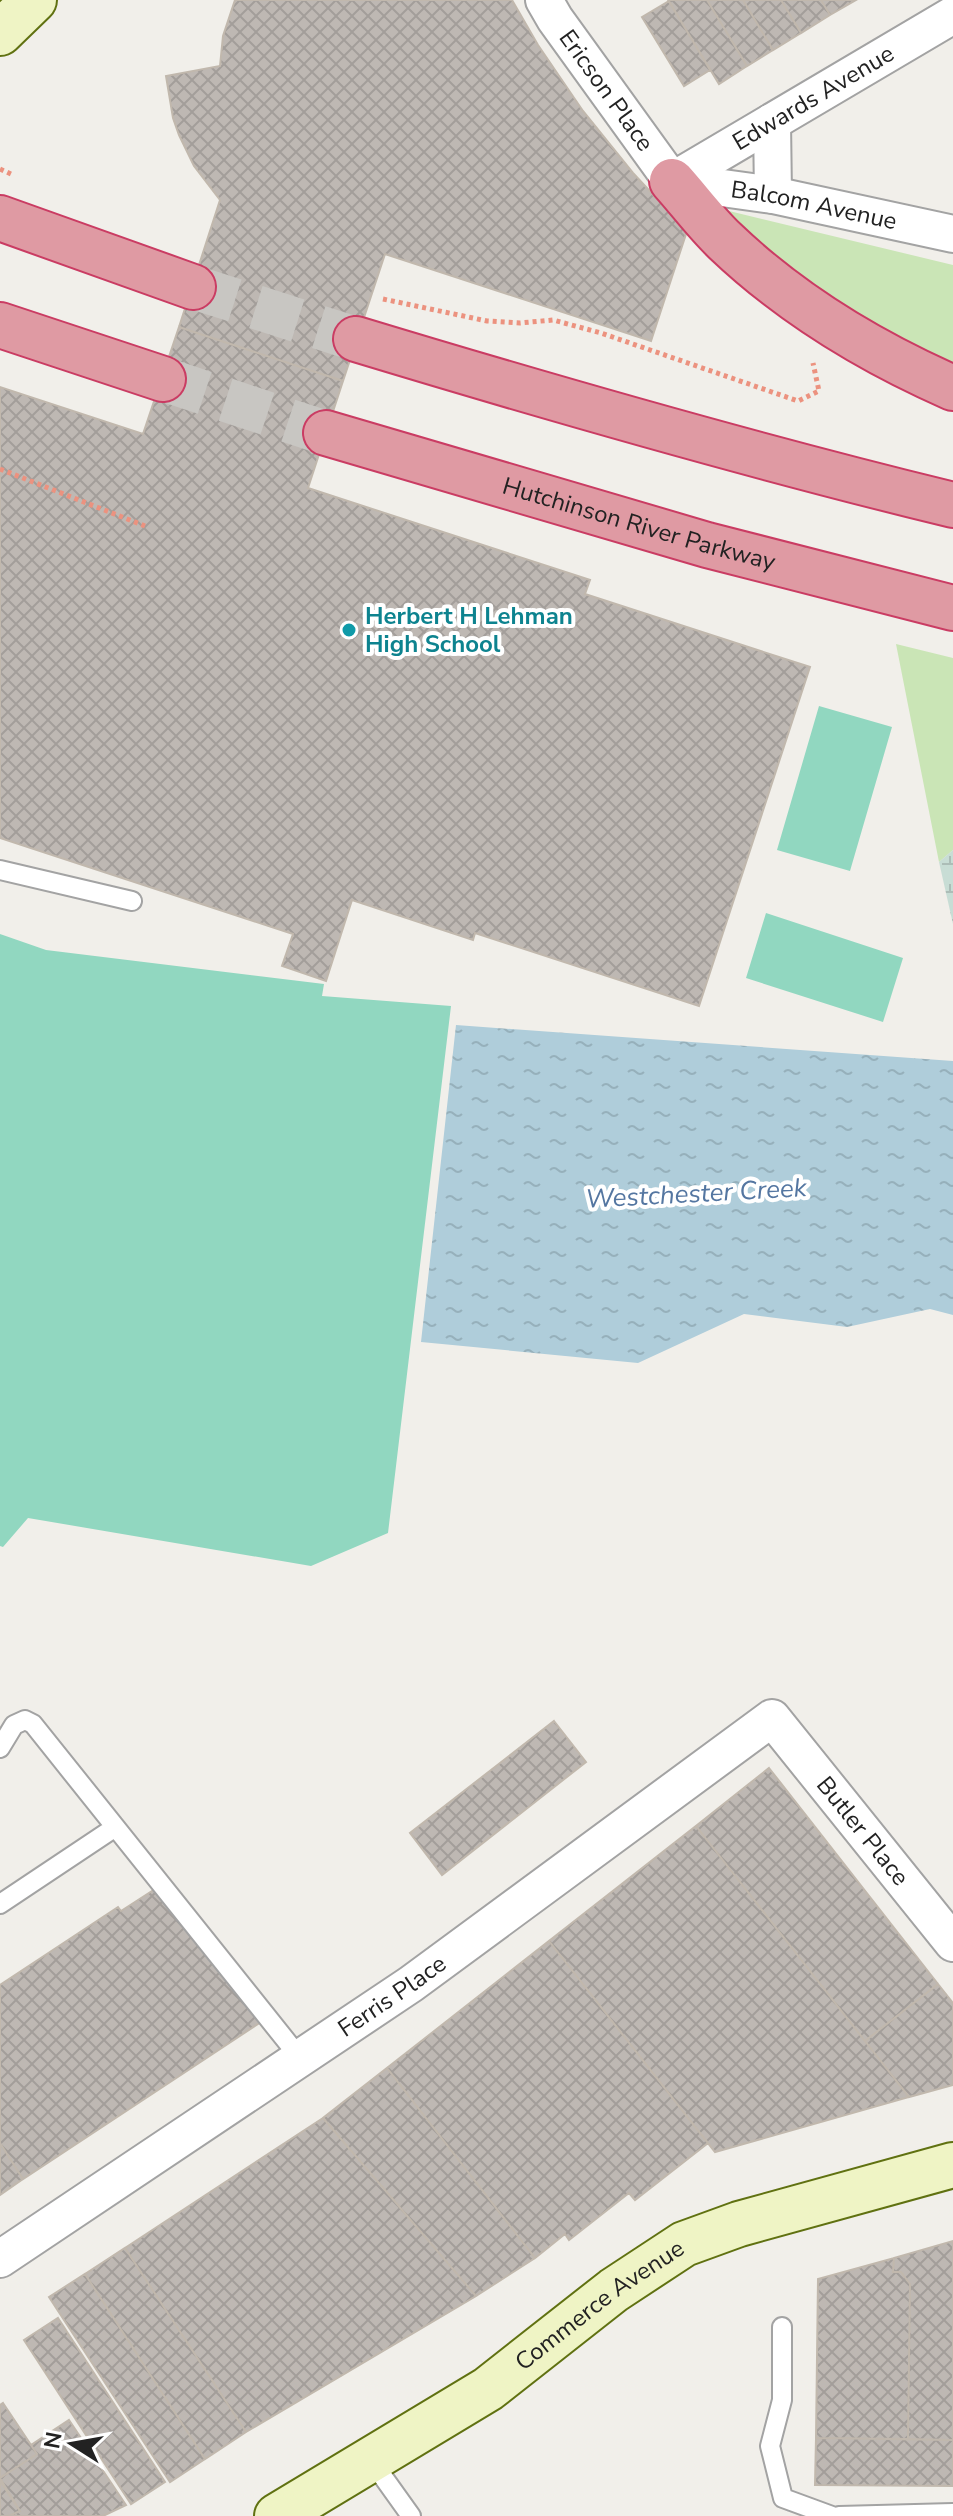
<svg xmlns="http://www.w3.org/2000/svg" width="953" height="2516" font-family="'Nunito Sans',sans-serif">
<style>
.grass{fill:#cae5b6}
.wetland{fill:url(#wetland-marsh)}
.pitch{fill:#91d7c0}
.water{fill:url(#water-ripples)}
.building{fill:url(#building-cross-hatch);stroke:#c1b8ad;stroke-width:2}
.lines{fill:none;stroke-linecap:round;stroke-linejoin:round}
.motorway-tunnel{stroke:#c8c6c2;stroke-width:44;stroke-dasharray:44 22;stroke-linecap:butt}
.service-casing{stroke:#a3a3a3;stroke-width:22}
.minor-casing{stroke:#a3a3a3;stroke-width:40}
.secondary-casing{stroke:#607111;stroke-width:48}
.motorway-casing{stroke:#ca3c63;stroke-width:48}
.path{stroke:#ec927f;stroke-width:5;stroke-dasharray:4 4;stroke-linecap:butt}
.service{stroke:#fff;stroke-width:18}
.minor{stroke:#fff;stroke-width:36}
.secondary{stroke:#eff4c5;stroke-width:44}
.motorway{stroke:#df9aa3;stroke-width:44}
.culture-dot{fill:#0f9aa8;stroke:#fff;stroke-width:3}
.labels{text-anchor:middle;stroke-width:8;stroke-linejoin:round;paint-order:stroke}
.street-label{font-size:24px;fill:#222;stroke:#fff}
.culture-label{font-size:24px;font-weight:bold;fill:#0d838f;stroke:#fff;text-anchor:start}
.water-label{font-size:26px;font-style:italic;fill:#5476a1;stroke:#fff}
</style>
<defs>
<pattern id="wetland-marsh" width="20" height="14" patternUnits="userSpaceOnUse" patternTransform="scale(2)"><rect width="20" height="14" fill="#c8ddd5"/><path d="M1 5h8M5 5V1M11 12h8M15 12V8" fill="none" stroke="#acbdb7"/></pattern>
<pattern id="water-ripples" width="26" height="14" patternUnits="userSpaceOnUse" patternTransform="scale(2)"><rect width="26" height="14" fill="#afcdda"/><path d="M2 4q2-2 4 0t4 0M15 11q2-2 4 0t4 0" fill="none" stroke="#96b0bb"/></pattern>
<pattern id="building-cross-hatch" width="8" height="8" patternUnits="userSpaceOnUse" patternTransform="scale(2)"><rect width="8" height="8" fill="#beb8b3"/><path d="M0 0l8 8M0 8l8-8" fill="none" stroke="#a39e9a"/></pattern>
</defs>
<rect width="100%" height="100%" fill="#f1efea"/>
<path class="grass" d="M729 211 953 265V374L879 335 722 217Z
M896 644 953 658V850L939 862Z"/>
<path class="wetland" d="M953 850V924L939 862Z"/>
<path class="pitch" d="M819 706 892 727 850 871 777 850Z
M766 913 903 958 883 1022 746 978Z
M0 934 46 950 324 984 322 996 451 1006 388 1533 311 1566 28 1518 3 1547 0 1546Z"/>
<path class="water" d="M456 1025 953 1061V1315L930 1309 847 1327 744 1314 638 1363 421 1342Z"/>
<path class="building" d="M235 0H512L538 45 583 111 633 173 687 231 651 341 385 254 343 381 179 327 220 200 194 166 179 135 173 118 166 76 220 66 223 36Z
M668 0H707L747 66 719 84Z
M707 0H743L773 50 747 66Z
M743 0H781L801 33 773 50Z
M781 0H821L830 15 801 33Z
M821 0H856L830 15Z
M669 1 710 70 684 86 642 17Z
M179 327 343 381 308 488 590 580 585 594 810 667 699 1006 475 933 473 940 352 900 326 981 282 966 293 934 0 838V387L143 434Z
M554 1721 586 1762 442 1875 410 1833Z
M769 1768 938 1984 865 2041 696 1826Z
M696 1826 865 2041 909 2097 715 2152 549 1941Z
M155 1889 261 2022 23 2179 0 2143V1985L118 1907 121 1911Z
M549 1941 708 2143 635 2200 629 2193 569 2240 565 2234 535 2258 387 2068Z
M938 1984 953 2003V2085L909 2097 865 2041Z
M387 2068 535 2258 476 2296 323 2118Z
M323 2118 476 2296 246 2432 125 2248Z
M0 2143 23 2179 0 2195Z
M953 2241V2440L908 2439 910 2284 901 2272H893L894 2258Z
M125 2248 246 2432 205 2459 85 2274Z
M894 2258 893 2272H901L910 2284 908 2439 816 2438 818 2279Z
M85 2274 205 2459 170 2482 49 2297Z
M58 2318 165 2482 131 2504 24 2340Z
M3 2403 37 2454 0 2478V2405Z
M69 2420 126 2505 103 2516H9L20 2511 0 2478 37 2454 31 2445Z
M816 2438 953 2440V2486L815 2485Z
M0 2481 20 2511 9 2516H0Z"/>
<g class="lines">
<path class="motorway-tunnel" d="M193 287 356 339
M163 379 326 433"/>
<g class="service-casing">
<path id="service" d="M0 870 132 901
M0 1748 14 1725 25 1720 33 1724 300 2058
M0 1904 114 1828
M782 2327V2400L770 2446 783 2498 832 2516
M371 2460 411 2516
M839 2516 953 2513"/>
</g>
<g class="minor-casing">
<g id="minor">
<path id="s1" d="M544 0 555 19 672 181"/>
<path d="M772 122 773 195"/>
<path id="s2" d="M672 181 953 15"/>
<path id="s3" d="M672 181 773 195 953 234"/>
<path id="s4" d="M0 2259 411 1984 772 1718 953 1943"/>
</g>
</g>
<g class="secondary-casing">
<g id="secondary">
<path d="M0 33 34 0"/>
<path id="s5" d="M277 2516 488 2389 614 2290 684 2244 739 2224 953 2165"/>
</g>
</g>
<g class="motorway-casing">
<g id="motorway">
<path d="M672 181C690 201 706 223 725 241 790 303 871 352 953 388"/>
<path d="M0 218 193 287"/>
<path d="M0 325 163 379"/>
<path d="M356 339C554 399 752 456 953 505"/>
<path id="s6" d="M326 433 707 545 953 608"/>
</g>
</g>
<path class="path" d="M0 169 13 175
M383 299 487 321 520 323 553 320 601 333 798 401 819 391 813 363
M0 469 145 526"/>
<use href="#service" class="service"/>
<use href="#minor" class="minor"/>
<use href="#secondary" class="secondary"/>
<use href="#motorway" class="motorway"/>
</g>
<circle class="culture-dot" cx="349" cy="630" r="8"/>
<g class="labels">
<g class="street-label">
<text dy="8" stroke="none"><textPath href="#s1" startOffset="110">Ericson Place</textPath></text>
<text dy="8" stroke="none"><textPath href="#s2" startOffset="164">Edwards Avenue</textPath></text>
<text dy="8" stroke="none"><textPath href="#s3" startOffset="144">Balcom Avenue</textPath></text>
<text dy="8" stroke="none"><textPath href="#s6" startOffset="326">Hutchinson River Parkway</textPath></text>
<text dy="8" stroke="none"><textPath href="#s4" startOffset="1088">Butler Place</textPath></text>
<text dy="8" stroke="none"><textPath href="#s4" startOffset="472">Ferris Place</textPath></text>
<text dy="8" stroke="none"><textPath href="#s5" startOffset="386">Commerce Avenue</textPath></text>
</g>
<g class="culture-label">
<text x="365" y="624">Herbert H Lehman<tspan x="365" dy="28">High School</tspan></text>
</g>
<g class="water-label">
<text transform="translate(696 1193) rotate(-3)" y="9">Westchester Creek</text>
</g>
</g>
<g transform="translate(72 2444) rotate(281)" stroke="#ffffff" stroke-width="6" paint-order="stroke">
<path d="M0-6L14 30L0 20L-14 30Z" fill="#222222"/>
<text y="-12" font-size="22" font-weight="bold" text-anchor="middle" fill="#222222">N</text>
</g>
</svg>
